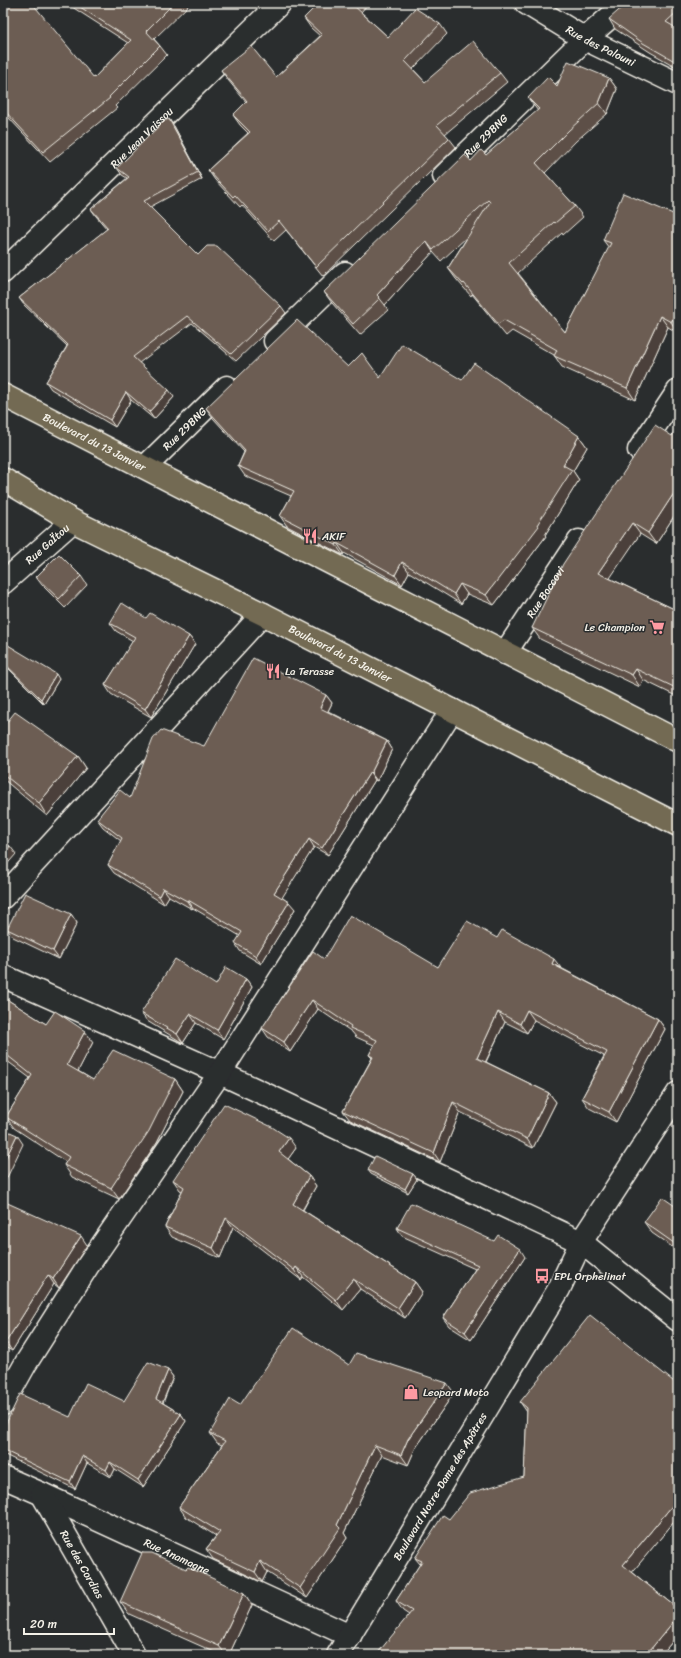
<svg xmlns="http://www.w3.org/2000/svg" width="681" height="1658" font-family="Sriracha,sans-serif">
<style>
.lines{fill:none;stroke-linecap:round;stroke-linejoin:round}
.minor-casing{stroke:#f4f1e8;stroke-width:25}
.highway-casing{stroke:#f4f1e8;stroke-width:25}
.minor{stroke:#2a2d2e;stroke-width:22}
.highway{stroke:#736b52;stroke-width:22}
.wall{fill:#5d5047;stroke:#f4f1e8}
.shaded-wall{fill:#4c413a;stroke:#f4f1e8}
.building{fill:#6c5d53;stroke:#f4f1e8}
.labels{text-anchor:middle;stroke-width:3;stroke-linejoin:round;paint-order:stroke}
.street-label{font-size:11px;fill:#f4f1e8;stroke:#2a2d2e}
.poi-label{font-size:11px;fill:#f4f1e8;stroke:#2a2d2e;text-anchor:start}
</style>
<rect width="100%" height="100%" fill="#2a2d2e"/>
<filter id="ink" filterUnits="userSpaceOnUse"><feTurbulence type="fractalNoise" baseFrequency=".025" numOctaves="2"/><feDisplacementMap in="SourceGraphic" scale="8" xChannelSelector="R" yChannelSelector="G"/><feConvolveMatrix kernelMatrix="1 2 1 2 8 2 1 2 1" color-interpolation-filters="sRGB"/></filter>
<g filter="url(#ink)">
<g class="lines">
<g class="minor-casing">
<g id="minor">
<path id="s1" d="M526 3 585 39 678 84"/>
<path id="s2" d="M444 176 585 39 626 3"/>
<path id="s3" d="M3 272 280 3"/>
<path d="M275 341 345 273"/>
<path d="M639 450 678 391"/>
<path id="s4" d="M145 467 227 387"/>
<path id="s5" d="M3 583 73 521"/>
<path id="s6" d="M505 653 579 541"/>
<path d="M3 897 263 614"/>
<path d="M3 976 220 1073 581 1242 678 1320"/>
<path d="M3 1404 26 1363 87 1267 220 1073 452 710"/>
<path id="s7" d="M3 1477 42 1494 350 1636"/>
<path id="s8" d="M42 1494 134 1655"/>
<path id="s9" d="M338 1655 559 1289 581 1242 678 1093"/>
</g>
</g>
<g class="highway-casing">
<g id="highway">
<path id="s10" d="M3 395 678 741"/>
<path id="s11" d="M3 479 73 521 263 614 678 825"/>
</g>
</g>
<use href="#minor" class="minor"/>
<use href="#highway" class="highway"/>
</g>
<path class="wall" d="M3 3 94 78 128 43 66 3H191L154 39 160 46 167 55 115 106 117 108 50 162 8 117 3 121Z
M319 3H369L361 12 388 37 440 24 447 34 413 69 425 82 500 73 507 82 445 134 449 138 456 147 323 276 286 230 274 241 242 205 240 207 215 180 208 170 248 133 240 125 233 115 246 102 228 80 221 70 276 77 320 36 311 28 304 18Z
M678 3V26L676 28 678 29V68L650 52 615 29 609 19Z
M609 78 617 89 607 114 576 141 545 173 575 206 583 217 563 235 562 233 518 273 565 332 609 248 603 240 678 216V333L668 327 635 400 562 367 554 355 512 331 506 336 472 294 471 296 456 279 448 268 468 236 441 261 433 252 385 305 388 310 360 335 332 303 324 292 471 161 486 155 538 111 528 98 557 86Z
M174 126 202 179 150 207 198 255 281 306 286 313 236 361 192 323 139 363 174 397 154 419 131 400 115 427 51 389 46 382 67 346 24 305 19 298 107 229 96 216 91 209 127 178 122 175 117 168Z
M348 367 380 378 462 380 579 436 587 447 573 471 579 480 545 535 546 536 494 605 467 594 461 604 409 572 402 585 344 553 343 555 287 526 280 516 291 496 245 476 238 466 244 452 213 418 206 408Z
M678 424V510L656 544 640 534 609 578 674 609 678 598V697L643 680 640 687 540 639 532 628 672 436Z
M81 576 87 585 65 608 42 585 36 577Z
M110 623 189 636 195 644 151 717 111 694 105 685 133 641 116 631Z
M3 642 59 679 44 704 3 663Z
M326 695 332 703 328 711 387 741 392 749 377 781 375 780 328 855 314 847 282 897 295 909 261 964 240 951 235 943 240 936 193 908 192 909 169 896 164 904 114 873 108 865 121 841 103 827 97 819 130 798 204 746Z
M3 727 78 756 86 768 47 816 3 779Z
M71 914 77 923 59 959 13 937 7 929Z
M497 938 561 968 658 1019 665 1029 616 1122 589 1108 582 1098 604 1056 534 1020 527 1033 505 1022 486 1062 549 1093 556 1102 533 1148 460 1112 440 1162 350 1120 343 1111 372 1058 369 1055 374 1045 356 1037 352 1032 318 1009 290 1052 268 1037 262 1028 324 959 438 967Z
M246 979 252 987 223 1039 196 1023 183 1043 147 1021 141 1013 216 985Z
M3 997 46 1024 93 1042 78 1071 93 1080 175 1079 183 1091 157 1142 119 1199 72 1177 64 1165 66 1162 14 1128 6 1117 30 1078 3 1058Z
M296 1148 288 1159 309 1176 316 1186 303 1210 415 1282 422 1292 405 1318 360 1289 343 1310 303 1277 301 1280 233 1227 220 1258 172 1237 165 1227 182 1191 180 1190 173 1180Z
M368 1170 413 1174 417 1179 408 1193 371 1174Z
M3 1201 87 1245 59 1288 54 1284 12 1351 3 1346Z
M678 1208V1251L652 1233 644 1222Z
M397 1228 525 1257 471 1340 449 1326 443 1318 475 1269 402 1236Z
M349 1365 454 1393 415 1449 408 1465 382 1455 344 1533 347 1538 307 1598 267 1572 262 1582 213 1559 206 1549 216 1536 186 1517 179 1507 222 1445 217 1443 210 1433 240 1405Z
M168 1370 173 1377 163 1403 181 1414 186 1421 143 1487 115 1469 111 1477 87 1463 75 1489 3 1454V1430L70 1417 124 1401Z
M678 1385V1517L632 1572 678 1609V1635L661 1655H378L409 1615 403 1611 396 1601 420 1564 415 1558 449 1519 524 1477 527 1412 520 1402Z
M186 1569 244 1593 252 1605 229 1655H221L129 1614 120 1602Z"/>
<path class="shaded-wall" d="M609 78 617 89 607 114 599 103Z
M169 119 174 126 202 179 198 172Z
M426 241 433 252 385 305 377 295Z
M678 310V332L671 322Z
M660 316 668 327 635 400 627 388Z
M169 390 174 397 154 419 149 412Z
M126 392 131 400 115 427 110 420Z
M579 436 587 447 573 471 579 480 545 535 546 536 494 605 486 595 537 525 563 465Z
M678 487V510L656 544 648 533Z
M632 523 640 534 606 584 598 573Z
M337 543 344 553 343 555 336 545Z
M402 562 409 572 402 585 395 575Z
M460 584 467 594 461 604 454 594Z
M189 636 195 644 151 717 145 709Z
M636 669 643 680 640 687 632 675Z
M56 674 59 679 44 704 41 699Z
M326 695 332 703 326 715 320 708Z
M387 741 392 749 377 781 371 773Z
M78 756 86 768 47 816 39 803Z
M370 772 375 780 328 855 322 848Z
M309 839 314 847 280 901 274 893Z
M10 846 16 854 3 869V854Z
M163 888 169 896 164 904 159 896Z
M188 900 193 908 192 909 187 901Z
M289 902 295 909 261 964 256 956Z
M71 914 77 923 59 959 53 951Z
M554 959 561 968 552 964Z
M246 979 252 987 223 1039 217 1030Z
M312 1000 318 1009 290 1052 284 1042Z
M527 1010 534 1020 527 1033 520 1024Z
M498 1012 505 1022 483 1067 477 1058Z
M190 1014 196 1023 183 1043 177 1034Z
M658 1019 665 1029 616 1122 609 1112Z
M85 1031 93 1042 75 1077 67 1065Z
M175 1079 183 1091 157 1142 119 1199 111 1188Z
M549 1093 556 1102 533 1148 527 1139Z
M453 1102 460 1112 440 1162 434 1153Z
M17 1135 23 1144 3 1186V1164Z
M289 1138 296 1148 286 1162 279 1152Z
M413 1174 417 1179 408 1193 405 1189Z
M309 1176 316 1186 300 1214 293 1204Z
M226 1218 233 1227 220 1258 213 1248Z
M81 1236 87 1245 59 1288 53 1279Z
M520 1249 525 1257 471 1340 465 1332Z
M296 1267 303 1277 301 1280 294 1270Z
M48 1275 54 1284 12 1351 6 1342Z
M353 1279 360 1289 343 1310 336 1300Z
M415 1282 422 1292 405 1318 398 1308Z
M168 1370 173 1377 161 1406 156 1399Z
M447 1383 454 1393 415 1449 408 1465 401 1455 408 1439Z
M181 1414 186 1421 143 1487 138 1480Z
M375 1445 382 1455 344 1533 347 1538 307 1598 300 1588 337 1525Z
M82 1456 87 1463 75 1489 70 1482Z
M110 1462 115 1469 111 1477 106 1470Z
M676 1501 678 1505V1517L630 1575 623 1565Z
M260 1561 267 1572 262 1582 255 1572Z
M244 1593 252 1605 229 1655H226L219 1646Z
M678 1616V1635L661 1655H653L650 1650Z"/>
<path class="building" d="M3 3H32L94 78 131 40 74 3H174L146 31 160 46 109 97 110 98 43 152 3 109Z
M319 3H353L352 4 388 37 415 8 440 24 405 61 425 82 473 41 500 73 437 125 449 138 316 267 279 221 268 231 235 195 233 197 208 170 250 132 233 115 247 101 221 70 251 46 276 77 322 35 304 18Z
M627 3H678V11L666 22 678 29V63L643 43 609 19Z
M568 61 609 78 599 103 569 130 536 163 575 206 555 223 554 222 509 263 565 332 611 243 603 240 623 193 678 216V310L671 322 660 316 627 388 554 356 557 350 504 320 498 324 464 283 463 284 448 268 490 202 488 200 433 250 426 241 377 295 380 298 353 324 324 292 465 155 471 161 481 150 486 155 539 109 528 98 548 77 557 86Z
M169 119 198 172 144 201 198 255 207 246H217L281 306 231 354 187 316 133 357 169 390 149 412 126 392 110 420 46 382 68 345 19 298 108 228 91 209 129 177 117 168 164 121Z
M297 320 348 367 362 353 380 378 402 344 462 380 474 363 579 436 563 465 572 470 537 525 539 526 486 595 460 584 454 594 402 562 395 575 337 543 336 545 280 516 294 491 238 466 245 451 206 408Z
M678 424V487L648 533 632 523 598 573 674 609 678 598V689L636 669 632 675 532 628 563 564 655 425 672 436Z
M59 554 81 576 59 599 36 577Z
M122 603 146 618 150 613 189 636 145 709 105 685 135 637 110 623Z
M3 642 56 674 41 699 3 662Z
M253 658 326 695 320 708 387 741 371 773 370 772 322 848 309 839 274 893 289 902 256 956 235 943 242 932 188 900 187 901 163 888 159 896 108 865 122 838 97 819 120 790 130 798 153 739 161 730 204 746Z
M15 712 78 756 39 803 3 774V727Z
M3 840 10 846 3 854Z
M25 893 71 914 53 951 7 929Z
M350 915 438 967 467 921 497 938 502 930 554 959 552 964 658 1019 609 1112 582 1098 607 1052 527 1010 520 1024 498 1012 477 1058 549 1093 527 1139 453 1102 434 1153 343 1111 373 1057 369 1055 377 1040 350 1028 351 1026 312 1000 284 1042 262 1028 313 951 324 959Z
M175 959 216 985 226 967 246 979 217 1030 190 1014 177 1034 141 1013Z
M3 997 46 1024 55 1011 85 1031 67 1065 93 1080 113 1050 175 1079 149 1131 111 1188 64 1165 69 1157 6 1117 32 1075 3 1052Z
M224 1104 272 1127 289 1138 279 1152 309 1176 293 1204 415 1282 398 1308 353 1279 336 1300 296 1267 294 1270 226 1218 213 1248 165 1227 184 1187 173 1180Z
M3 1129 17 1135 3 1164Z
M375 1156 413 1174 405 1189 368 1170Z
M662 1197 678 1208V1246L644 1222Z
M3 1201 81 1236 53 1279 48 1275 6 1342 3 1341Z
M411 1203 494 1241 498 1235 520 1249 465 1332 443 1318 478 1265 397 1228Z
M590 1315 678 1385V1503L676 1501 623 1565 678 1609V1616L650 1650 654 1654 653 1655H378L377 1654 412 1611 396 1601 422 1561 415 1558 443 1515 449 1519 470 1493 524 1477 527 1408 520 1402Z
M293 1328 349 1365 356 1353 447 1383 408 1439 401 1455 375 1445 337 1525 340 1528 300 1588 260 1561 255 1572 206 1549 220 1532 179 1507 225 1441 210 1433 230 1399 240 1405Z
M148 1362 168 1370 156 1399 181 1414 138 1480 110 1462 106 1470 82 1456 70 1482 3 1450V1430L20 1394 70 1417 86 1383 124 1401Z
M142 1553H152L186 1569 188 1567 244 1593 219 1646 120 1602Z"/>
</g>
<defs>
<g id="restaurant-bare" transform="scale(1.2)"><path d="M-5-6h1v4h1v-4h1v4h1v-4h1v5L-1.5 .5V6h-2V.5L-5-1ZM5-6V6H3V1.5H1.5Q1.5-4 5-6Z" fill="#ff9aa2" stroke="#2a2d2e" stroke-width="2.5" paint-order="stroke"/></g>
<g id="supermarket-bare" transform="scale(1.2)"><path d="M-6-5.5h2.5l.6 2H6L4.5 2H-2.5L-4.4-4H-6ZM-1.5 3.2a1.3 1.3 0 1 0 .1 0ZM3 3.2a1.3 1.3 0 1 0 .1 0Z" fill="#ff9aa2" stroke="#2a2d2e" stroke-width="2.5" paint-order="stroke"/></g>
<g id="bus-bare" transform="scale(1.2)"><path d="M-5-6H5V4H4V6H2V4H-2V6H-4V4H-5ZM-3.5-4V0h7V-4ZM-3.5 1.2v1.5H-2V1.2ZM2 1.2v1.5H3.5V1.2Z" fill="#ff9aa2" stroke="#2a2d2e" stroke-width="2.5" paint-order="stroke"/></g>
<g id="shop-bare" transform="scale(1.2)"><path d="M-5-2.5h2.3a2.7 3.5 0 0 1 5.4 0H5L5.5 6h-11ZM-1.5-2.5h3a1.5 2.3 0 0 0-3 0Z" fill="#ff9aa2" stroke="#2a2d2e" stroke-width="2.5" paint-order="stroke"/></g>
</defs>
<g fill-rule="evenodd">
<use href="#restaurant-bare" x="310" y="536"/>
<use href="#supermarket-bare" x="657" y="627"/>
<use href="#restaurant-bare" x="273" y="671"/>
<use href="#bus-bare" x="542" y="1276"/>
<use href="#shop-bare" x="411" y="1392"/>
</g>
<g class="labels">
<g class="street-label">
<text dy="4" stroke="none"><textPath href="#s1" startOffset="86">Rue des Palouni</textPath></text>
<text dy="4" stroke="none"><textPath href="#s2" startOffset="58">Rue 29BNG</textPath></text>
<text dy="4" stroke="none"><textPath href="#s3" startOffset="193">Rue Jean Vaissou</textPath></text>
<text dy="4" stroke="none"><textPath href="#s4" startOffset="55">Rue 29BNG</textPath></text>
<text dy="4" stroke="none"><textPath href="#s10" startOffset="103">Boulevard du 13 Janvier</textPath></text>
<text dy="4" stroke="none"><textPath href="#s5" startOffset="59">Rue GaÏtou</textPath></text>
<text dy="4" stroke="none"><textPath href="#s6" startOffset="73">Rue Boccovi</textPath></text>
<text dy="4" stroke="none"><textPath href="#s11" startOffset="380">Boulevard du 13 Janvier</textPath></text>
<text dy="4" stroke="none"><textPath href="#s9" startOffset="197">Boulevard Notre-Dame des Apôtres</textPath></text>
<text dy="4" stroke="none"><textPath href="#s7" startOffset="191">Rue Anamagne</textPath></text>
<text dy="4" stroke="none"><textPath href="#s8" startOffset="81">Rue des Cordias</textPath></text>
</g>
<g class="poi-label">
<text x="322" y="540">AKIF</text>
<text x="645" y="631" text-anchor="end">Le Champion</text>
<text x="285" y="675">La Terasse</text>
<text x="554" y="1280">EPL Orphelinat</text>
<text x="423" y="1396">Leopard Moto</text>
</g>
</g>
<rect width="681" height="1658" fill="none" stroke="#2a2d2e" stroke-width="16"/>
<rect x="8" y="8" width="665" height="1642" fill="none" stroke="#f4f1e8" stroke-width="1.5" filter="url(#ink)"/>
<path d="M24 1628v6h90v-6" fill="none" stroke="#f4f1e8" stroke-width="2"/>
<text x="30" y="1628" font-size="12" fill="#f4f1e8" stroke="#2a2d2e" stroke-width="3" paint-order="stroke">20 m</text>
</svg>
